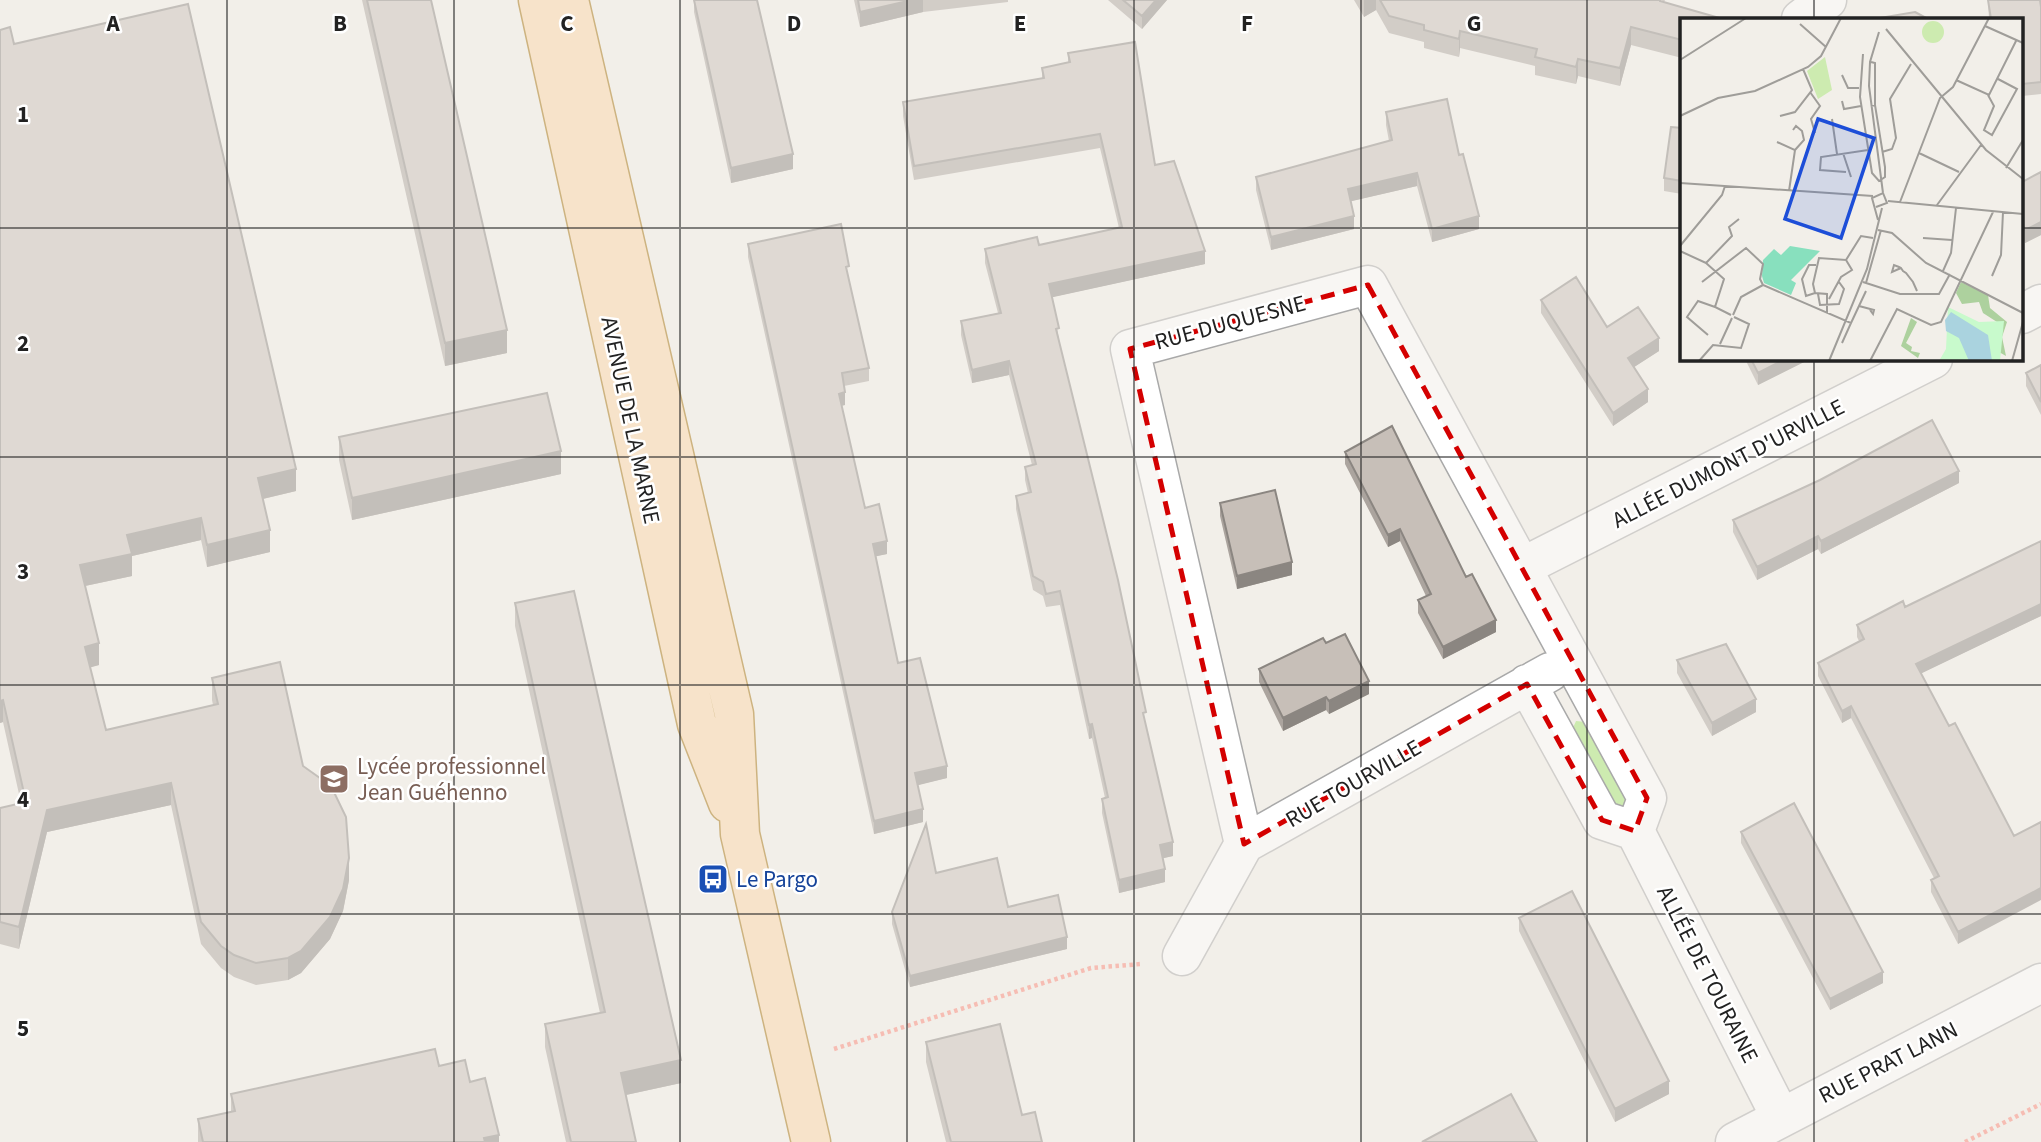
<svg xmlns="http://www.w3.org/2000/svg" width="2041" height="1142" font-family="'Source Sans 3',sans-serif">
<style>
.grass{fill:#cdebb0}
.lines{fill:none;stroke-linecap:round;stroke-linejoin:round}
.minor-casing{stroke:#a9a9a9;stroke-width:41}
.major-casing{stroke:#a06b00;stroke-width:41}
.path{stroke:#fa8072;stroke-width:4.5;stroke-dasharray:3.5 3.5;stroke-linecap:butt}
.minor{stroke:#fff;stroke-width:38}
.major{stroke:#fcd6a4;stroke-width:38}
.wall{fill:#aba49e}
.shaded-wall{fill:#8b8681}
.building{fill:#c7bfb8;stroke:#8b8681;stroke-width:2}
.marked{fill:none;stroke:#d40000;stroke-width:5;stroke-dasharray:14 9;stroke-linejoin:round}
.grid{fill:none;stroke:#222;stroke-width:2;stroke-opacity:0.55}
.labels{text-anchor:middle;stroke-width:5;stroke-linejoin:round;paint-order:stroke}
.street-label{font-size:23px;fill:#222;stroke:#fff}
.education-label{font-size:23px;fill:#785e54;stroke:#fff;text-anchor:start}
.transit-label{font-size:23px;fill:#164399;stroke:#fff;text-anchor:start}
.inset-road{fill:none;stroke:#9f9d99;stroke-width:2}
.view{fill:#1d4ed8;fill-opacity:0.15;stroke:#1d4ed8;stroke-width:3.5}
.inset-edge{fill:none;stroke:#222;stroke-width:3.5}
.grid-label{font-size:23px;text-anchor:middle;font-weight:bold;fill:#222;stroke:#fff;stroke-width:5;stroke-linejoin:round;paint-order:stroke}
</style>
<rect width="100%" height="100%" fill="#f2efe9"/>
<path class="grass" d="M1576 721 1586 722 1628 801 1623 809 1613 808 1572 730Z"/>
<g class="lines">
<g class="minor-casing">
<path id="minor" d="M1801 19 1827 0
M2022 314 2041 304
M1522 567 1933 359
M1527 684 1602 820 1635 831 1781 1118
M1244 844 1130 349 1368 285 1647 798 1635 831
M1182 956 1244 844 1550 672
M1735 1142 2041 983"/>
</g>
<g class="major-casing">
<path id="major" d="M538 0 697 724 728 803
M569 0 734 714 740 834 811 1142"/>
</g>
<path class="path" d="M834 1049 1091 968 1141 964
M1965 1142 2041 1104"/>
<use href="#minor" class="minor"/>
<use href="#major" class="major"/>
</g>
<path class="wall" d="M362 0H431L507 353 445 366Z
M694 0H757L793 169 731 183 694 12Z
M854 0H1008V2L923 12 860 27Z
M1108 0H1167L1142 29Z
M1354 0H1665L1664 2 1682 19V58L1631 45 1620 86 1578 76 1576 84 1535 75V66L1460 48 1459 57 1424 48V42L1389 33 1376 10 1364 17Z
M1988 0 2041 7V94L2022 96V19H1989Z
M0 30 14 44 296 491 263 499 270 552 207 567 201 540 132 556V576L85 586 99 665 90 667 106 730 213 705 212 700V678L303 766 349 880 343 911 330 939 301 973 288 980 256 985 234 977 221 968 201 944 171 805 47 832 19 949 0 944V808L21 803 3 722 0 723Z
M1068 53 1155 165 1205 264 1052 297 1059 340 1146 726 1173 856 1163 858 1165 882 1119 893 1102 813V799L1105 798 1092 738 1089 739 1060 605 1046 607 1043 596 1033 590 1016 509V496L1028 493 1025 480V467L1032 465 1009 375 972 383 961 335V321L998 313 985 263V249L1039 245 1119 228 1100 148 914 180 903 116V102L1042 78V68L1068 62Z
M1386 112 1459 155 1479 229 1432 242 1417 186 1351 201 1354 229 1271 250 1256 190V177L1389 141 1386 125Z
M1682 128V194L1664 191V178Z
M2041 172V235L2025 243 2022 236V182Z
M748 244 849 279 869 368V381L844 386 845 405 841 406 865 508 887 554 876 556 898 663 947 778 917 785 923 822 874 834 748 257Z
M1541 300 1607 327 1659 351 1634 367 1648 402 1613 426 1541 313Z
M1745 359H1810L1758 385Z
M2041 365V415L2026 386V373Z
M339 437 561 474 352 520 339 460Z
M1345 452 1466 577 1496 632 1443 659 1418 613V600L1426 596 1400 541 1388 547 1345 464Z
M1959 483 1821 554 1818 549 1757 580 1733 532V520Z
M1220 503 1292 575 1237 589 1220 516Z
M2041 541V616L1921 673 1949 726 2014 836 1958 944 1931 892V880L1934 878 1851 718 1842 723 1818 676V663L1859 641 1857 637V625L1905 607Z
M515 603 681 1083 626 1095 636 1142H566L545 1047V1024L600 1013 515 626Z
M1677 660 1756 712 1712 736 1677 673Z
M1259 669 1369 694 1329 714 1326 710 1283 731 1259 682Z
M1741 832 1883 983 1830 1010 1741 843Z
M936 873 1008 907 1067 949 910 987 892 924V912Z
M1519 918 1669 1094 1615 1122 1519 931Z
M926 1042 1022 1115 1042 1142H946L926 1062Z
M439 1066 470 1082 499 1142H198V1119L231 1112V1094Z"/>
<path class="shaded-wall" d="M912 0H923V12L860 27V12Z
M1156 0H1167L1142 29V16Z
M1364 0H1376V10L1364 17Z
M1631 27V45L1620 86V68Z
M1460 31V48L1459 57V39Z
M1578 59V76L1576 84V67Z
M793 154V169L731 183V168Z
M1417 173V186L1348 202V189Z
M1354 216V229L1271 250V237Z
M1479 216V229L1432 242V229Z
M2041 222V235L2025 243V230Z
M1205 251V264L1049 298V284Z
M507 330V353L445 366V343Z
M1659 338V351L1628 371V358Z
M1785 359H1810L1758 385V373Z
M1009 361V375L972 383V370Z
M1648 389V402L1613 426V413Z
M845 392V405L839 406V394Z
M561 451V474L352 520V498Z
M296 469V491L258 500V478Z
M1959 471V483L1821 554V541Z
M201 518V540L132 556V576L80 587V565L127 535Z
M1400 529V541L1388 547V535Z
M270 530V552L207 567V545Z
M1818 536V549L1757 580V567Z
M887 541V554L873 557V544Z
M1292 562V575L1237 589V576Z
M2041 604V616L1916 676V664Z
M1496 620V632L1443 659V647Z
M99 643V665L85 669V647Z
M1369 681V694L1329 714V701Z
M1326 697V710L1283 731V718Z
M1756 699V712L1712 736V723Z
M3 700V722L0 723V701Z
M1851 706V718L1842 723V711Z
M1092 724V738L1089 739V725Z
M947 766V778L915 786V773Z
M171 783V805L47 832 19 949V927L47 810Z
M923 809V822L874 834V821Z
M1173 842V856L1160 859V845Z
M349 858V880L343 911 330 939 301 973 288 980V958Z
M1165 869V882L1119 893V880Z
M2041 888V900L1958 944V932Z
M1067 937V949L910 987V976Z
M1883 972V983L1830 1010V999Z
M681 1060V1083L621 1096V1073Z
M1669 1081V1094L1615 1122V1109Z
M499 1135V1142H484V1138Z"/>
<path class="building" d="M367 0H431L507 330 445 343Z
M694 0H757L793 154 731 168Z
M858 0H912L860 12Z
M1123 0H1156L1142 16Z
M1380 0H1660V1L1723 19H1682V40L1631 27 1620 68 1578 59 1576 67 1535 57 1537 49 1460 31 1459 39 1424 30V25L1389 16Z
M1988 0H2040L2041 7V82L2022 84V19H1991Z
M188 4 296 469 258 478 270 530 207 545 201 518 127 535 132 554 80 565 99 643 85 647 106 730 218 704 212 678 280 662 303 766 331 786 346 817 349 858 343 889 330 917 301 951 288 958 256 963 234 955 221 946 201 922 171 783 47 810 19 927 0 922V808L26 802 3 700 0 701V30L10 27 14 44Z
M1915 12 1928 19H1874Z
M1135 42 1155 165 1174 161 1205 251 1049 284 1059 328 1056 329 1118 580 1146 712 1143 713 1173 842 1160 845 1165 869 1119 880 1102 799 1108 797 1092 724 1089 725 1060 591 1046 594 1043 582 1033 576 1016 496 1031 492 1025 467 1036 464 1009 361 972 370 961 321 1001 313 985 249 1037 237 1039 245 1122 227 1100 134 914 166 903 102 1044 78 1042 68 1070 62 1068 53Z
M1447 99 1459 155 1463 154 1479 216 1432 229 1417 173 1348 189 1354 216 1271 237 1256 177 1392 140 1386 112Z
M1671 127 1682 128V181L1664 178Z
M2041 172V222L2025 230 2022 223V182Z
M841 224 849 266 846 267 869 368 842 373 845 392 839 394 865 508 879 504 887 541 873 544 898 663 920 658 947 766 915 773 923 809 874 821 748 244Z
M1576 277 1607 327 1638 307 1659 338 1628 358 1648 389 1613 413 1541 300Z
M1751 359H1785L1758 373Z
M2041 365V402L2026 373Z
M547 393 561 451 352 498 339 437Z
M1932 420 1959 471 1821 541 1818 536 1757 567 1733 520 1820 480Z
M1392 426 1466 577 1472 574 1496 620 1443 647 1418 600 1431 594 1400 529 1388 535 1345 452Z
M1275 490 1292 562 1237 576 1220 503Z
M2041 541V604L1916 664 1949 726 1955 723 2014 836 2041 822V888L1958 932 1931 880 1939 876 1851 706 1842 711 1818 663 1864 639 1857 625 1903 601 1905 607Z
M574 591 681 1060 621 1073 636 1142H571L545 1024 605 1012 515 603Z
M1345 634 1369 681 1329 701 1326 697 1283 718 1259 669 1323 638 1326 643Z
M1726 644 1756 699 1712 723 1677 660Z
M1794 803 1883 972 1830 999 1741 832Z
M926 824 936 873 997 858 1008 907 1058 895 1067 937 910 976 892 912Z
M1572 891 1669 1081 1615 1109 1519 918Z
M1000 1024 1022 1115 1035 1112 1042 1142H951L926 1042Z
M435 1049 439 1066 465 1060 470 1082 485 1078 499 1135 484 1138 485 1142H203L198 1119 235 1111 231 1094Z
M1511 1094 1537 1142H1422Z"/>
<path d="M0 0H2041V1142H0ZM1368 285 1647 798 1635 831 1602 820 1527 684 1244 844 1130 349Z" fill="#f2efe9" fill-opacity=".55" fill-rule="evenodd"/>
<path class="marked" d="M1368 285 1647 798 1635 831 1602 820 1527 684 1244 844 1130 349Z"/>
<path class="grid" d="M227 0V1142M454 0V1142M680 0V1142M907 0V1142M1134 0V1142M1361 0V1142M1587 0V1142M1814 0V19M0 228H1682M2022 228H2041M1814 359V1142M0 457H2041M0 685H2041M0 914H2041"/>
<defs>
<g id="school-square" transform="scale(1.575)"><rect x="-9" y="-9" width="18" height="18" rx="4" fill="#8d6e63" stroke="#fff"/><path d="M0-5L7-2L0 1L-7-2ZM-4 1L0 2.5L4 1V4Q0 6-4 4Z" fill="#fff"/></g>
<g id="bus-square" transform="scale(1.575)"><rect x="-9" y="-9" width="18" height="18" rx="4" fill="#1a4fb4" stroke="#fff"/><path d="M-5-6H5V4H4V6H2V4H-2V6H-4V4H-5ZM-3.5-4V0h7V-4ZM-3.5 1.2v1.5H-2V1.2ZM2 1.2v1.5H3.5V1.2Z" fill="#fff"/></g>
</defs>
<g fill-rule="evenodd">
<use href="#school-square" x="334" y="779"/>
<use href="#bus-square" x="713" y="879"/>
</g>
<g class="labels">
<g class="street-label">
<text transform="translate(1230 322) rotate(-15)" y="8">RUE DUQUESNE</text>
<text transform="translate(631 420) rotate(78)" y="8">AVENUE DE LA MARNE</text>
<text transform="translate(1728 463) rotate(-27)" y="8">ALLÉE DUMONT D'URVILLE</text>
<text transform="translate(1353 783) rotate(-30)" y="8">RUE TOURVILLE</text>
<text transform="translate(1708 974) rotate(63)" y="8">ALLÉE DE TOURAINE</text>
<text transform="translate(1888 1062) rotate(-27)" y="8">RUE PRAT LANN</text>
</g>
<g class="education-label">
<text x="357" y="774">Lycée professionnel<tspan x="357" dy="26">Jean Guéhenno</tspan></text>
</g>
<g class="transit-label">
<text x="736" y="887">Le Pargo</text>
</g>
</g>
<g transform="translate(1680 18)">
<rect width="343" height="343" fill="#f2efe9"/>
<path d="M242 14a11 11 0 1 1 22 0a11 11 0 1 1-22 0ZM145 39 152 72 138 81 127 53Z" fill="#cdebb0"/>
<path d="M281 264 308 277 310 290 327 304 322 319 326 338 319 334 317 304 303 295 299 284 282 286 276 275ZM231 300 237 304 226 325 232 329 231 333 240 335 238 340 221 328Z" fill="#add19e"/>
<path d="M268 289 299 304 324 303 320 343H259L266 331Z" fill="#c8facc"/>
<path d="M110 228 140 233 111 262 116 265 111 277 84 265 82 258 83 242 94 231 101 237Z" fill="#88e0be"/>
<path d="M271 294 308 317 312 343H289L279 320 266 313 265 302Z" fill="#aad3df"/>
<path class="inset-road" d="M120 6 146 29M305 8 343 25M206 11 306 132 343 161M199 14 190 44 189 68 203 175M183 36 180 79 192 155 199 163 205 159V149L195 87 191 88M0 42 66 0M191 44 195 45V87M162 57 168 70H179M276 62 309 77 336 23M130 74 140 88 131 101 135 115M308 77 314 88 304 112 312 117 337 71 318 61M162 83 164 91 181 88M0 98 38 80 75 73 128 49 141 38 161 0M100 98 115 94 132 72 123 51M152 101 157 136M113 112 116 108 122 113 124 122 115 132M97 124 115 132 109 173M202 134 212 131 216 120 210 81 231 46M163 135 171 159M239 135 279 154M326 150 343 122M166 154 140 152 141 139 188 132M0 165 193 178M208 183 343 196M220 184 260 80 273 69 309 0M257 187 301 127M196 189 207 185 203 175 192 180 198 202M198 212 212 215 246 245 343 295M243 220 272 222M0 228 42 177 45 168M0 233 26 245 52 218 49 209 59 201M26 245 44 261 35 289 51 297M221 250 212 254 214 247 219 249 221 250 223 253 226 255 233 264 237 273M263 253 271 235 276 190M312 258 321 237 323 194M22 264 66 230 83 246 80 261 83 267 171 305 162 325M183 264 220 276H259L270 256M186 265 201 212M135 275 126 278 122 261 129 247H136M138 276 140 287 159 286 164 271 159 264M149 281 161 259 172 252 166 242M179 288 194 292 193 296 190 292M147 295V276L135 275 133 266 139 240 166 242 181 218 193 220M53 297 61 279 83 267M171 305 186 273M28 317 7 299 18 283 35 289M40 326 52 300M19 343 33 327 61 330 69 306 54 299M149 343 187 251 202 190M190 343 217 291 251 307 261 304 313 194M332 343 343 304"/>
<path class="view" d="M138 101 194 120 161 220 105 201Z"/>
<rect width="343" height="343" class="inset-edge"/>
</g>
<g class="grid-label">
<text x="113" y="31">A</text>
<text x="340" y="31">B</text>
<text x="567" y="31">C</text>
<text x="794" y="31">D</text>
<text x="1020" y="31">E</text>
<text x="1247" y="31">F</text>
<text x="1474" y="31">G</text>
<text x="23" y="122">1</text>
<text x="23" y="351">2</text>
<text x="23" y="579">3</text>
<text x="23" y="807">4</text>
<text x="23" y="1036">5</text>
</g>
</svg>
